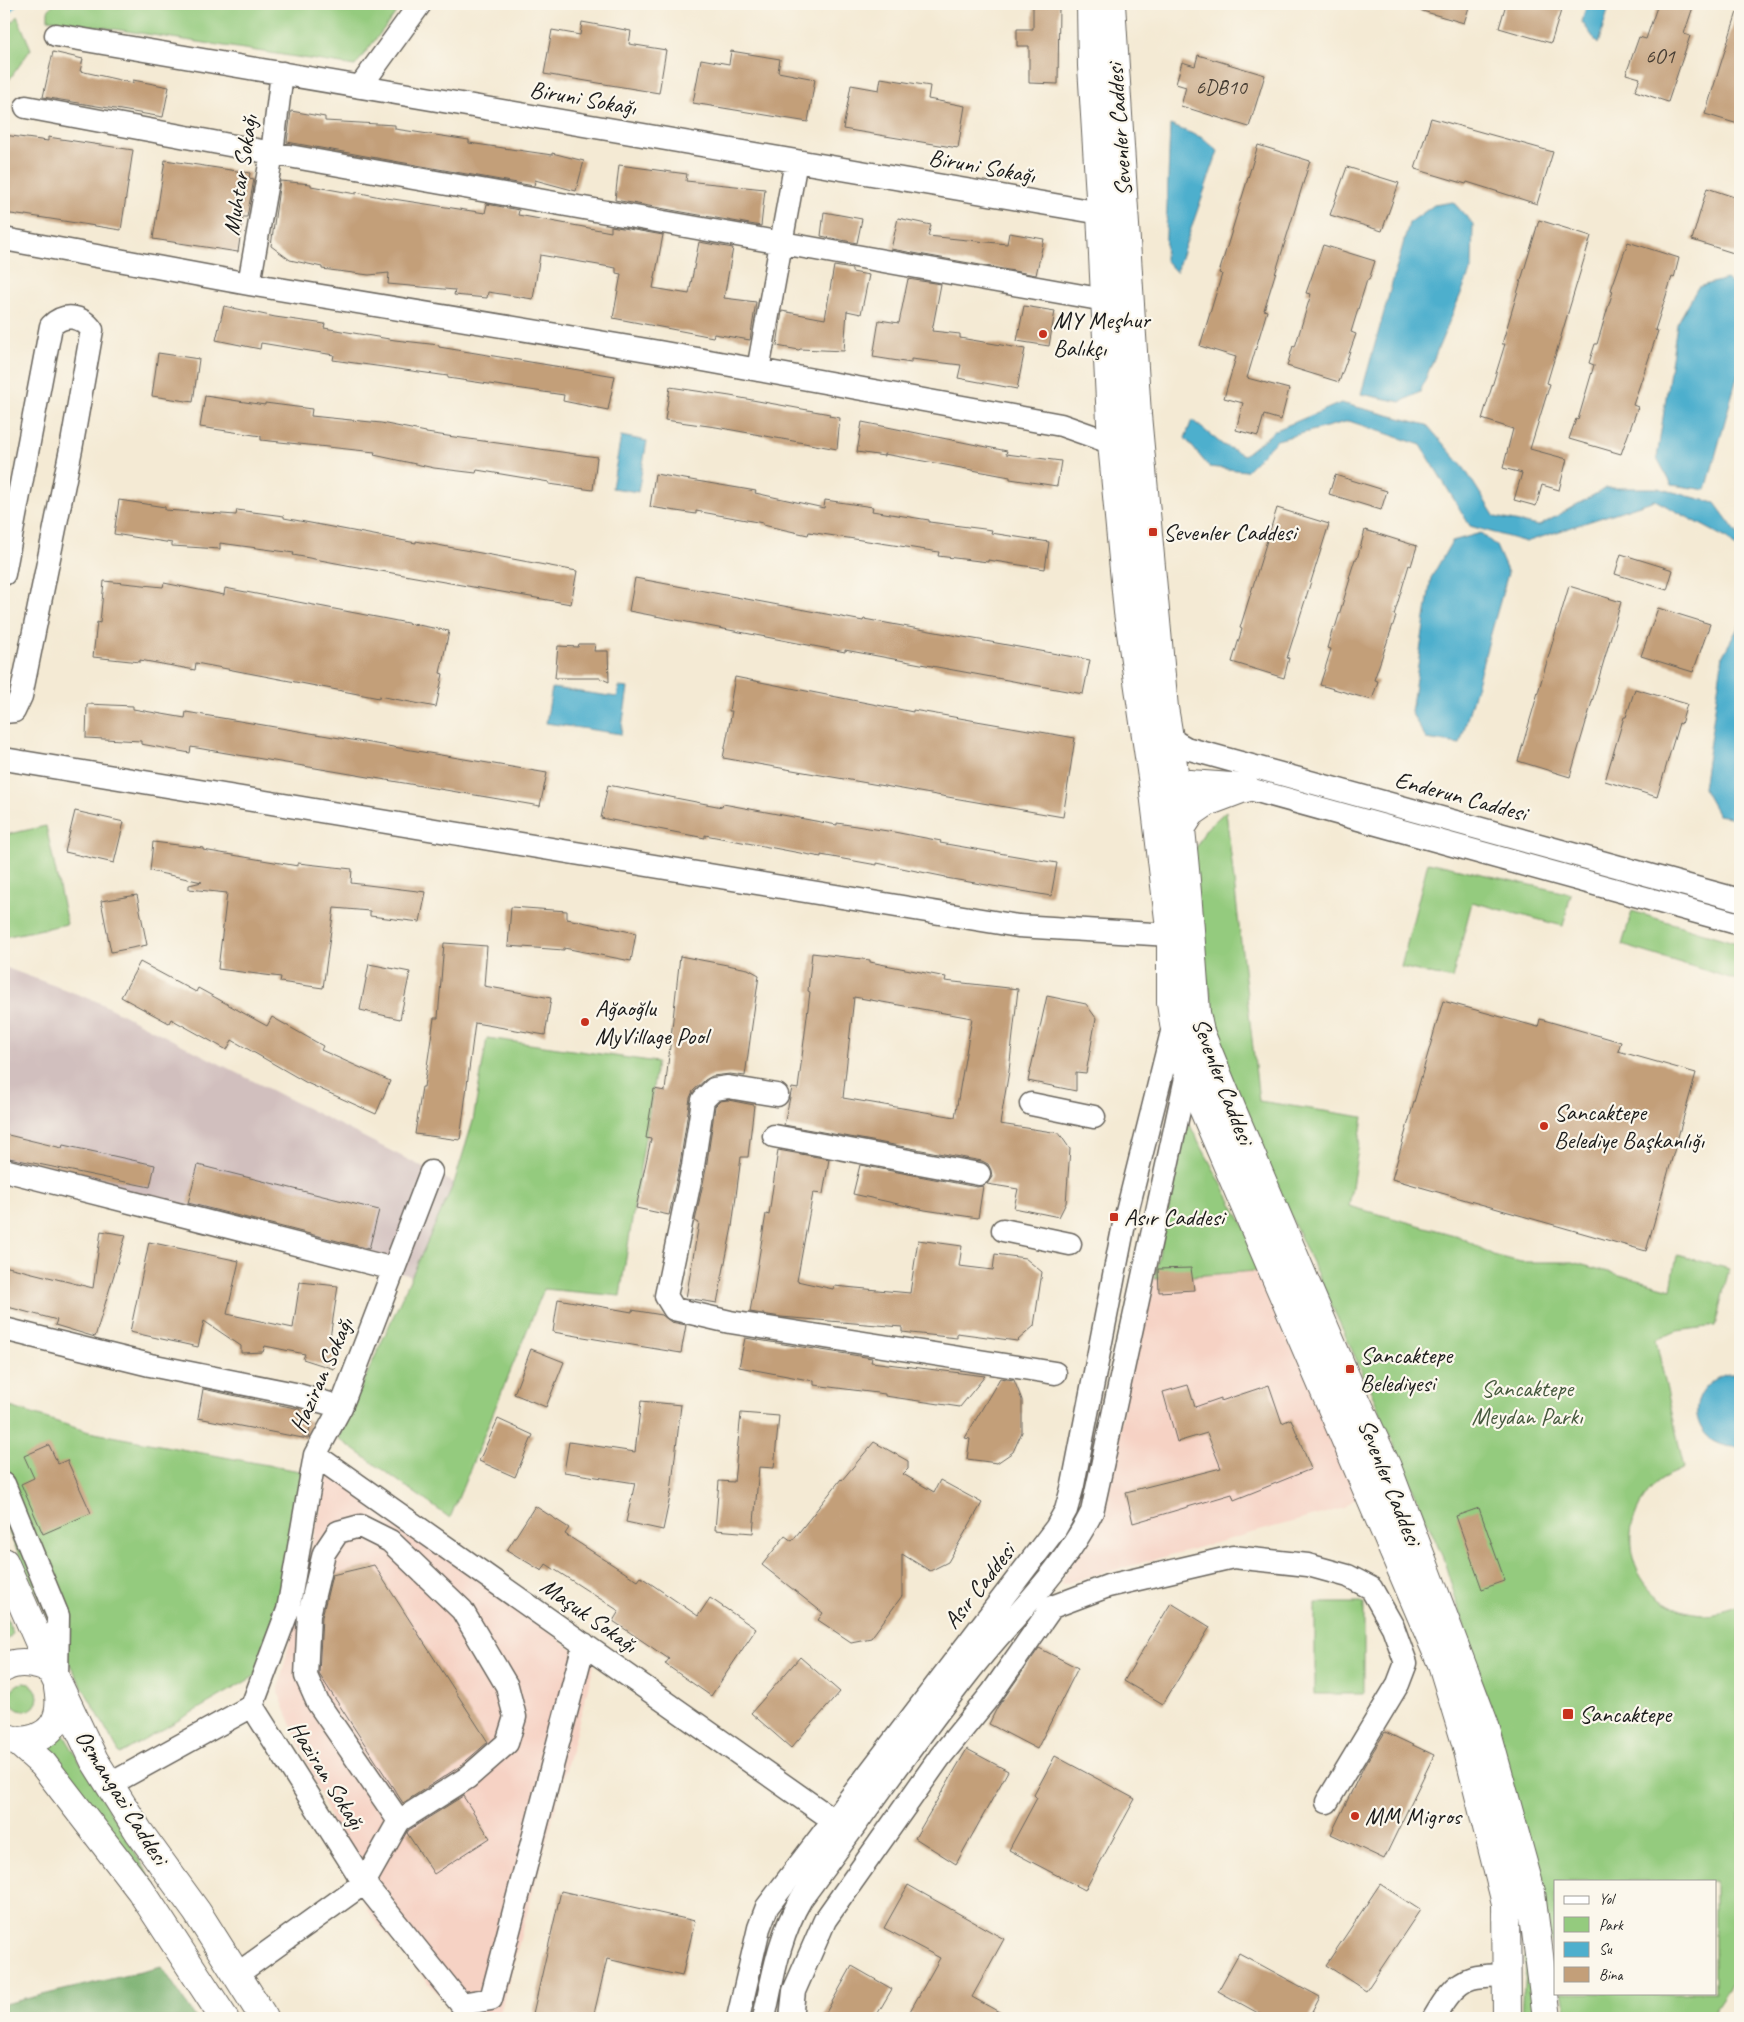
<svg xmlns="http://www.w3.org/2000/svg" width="1744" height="2022" font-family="Caveat,sans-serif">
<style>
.built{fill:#f6d2c4}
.industrial{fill:#d1bfbe}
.green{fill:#94cb7e;stroke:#58744d}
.forest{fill:#77af6d;stroke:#4a6644}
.water{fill:#4eafcd;stroke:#356674}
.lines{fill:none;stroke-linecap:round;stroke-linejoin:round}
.stream{stroke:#4eafcd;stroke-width:6}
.building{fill:#c39f79;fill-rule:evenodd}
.minor-casing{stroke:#68645c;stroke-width:25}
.major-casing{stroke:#68645c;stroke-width:30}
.minor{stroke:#fff;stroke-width:22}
.major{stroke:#fff;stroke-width:28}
.poi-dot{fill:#c8321e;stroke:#fbf7ec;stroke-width:2}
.labels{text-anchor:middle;stroke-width:4.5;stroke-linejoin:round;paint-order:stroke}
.number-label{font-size:21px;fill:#463d33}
.street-label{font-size:24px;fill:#1c1c1c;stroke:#fbf7ec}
.poi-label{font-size:24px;fill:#1c1c1c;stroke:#fbf7ec;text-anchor:start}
.park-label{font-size:24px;fill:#46593e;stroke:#fbf7ec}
</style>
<rect width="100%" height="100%" fill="#fbf7ec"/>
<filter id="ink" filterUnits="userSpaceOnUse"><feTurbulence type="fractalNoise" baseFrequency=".02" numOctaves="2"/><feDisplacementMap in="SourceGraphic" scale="10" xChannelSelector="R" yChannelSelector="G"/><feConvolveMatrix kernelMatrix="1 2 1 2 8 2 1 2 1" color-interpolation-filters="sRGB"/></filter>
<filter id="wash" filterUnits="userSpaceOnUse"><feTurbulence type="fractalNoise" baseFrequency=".0096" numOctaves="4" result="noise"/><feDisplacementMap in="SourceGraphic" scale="20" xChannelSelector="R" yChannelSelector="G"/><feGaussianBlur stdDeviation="1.12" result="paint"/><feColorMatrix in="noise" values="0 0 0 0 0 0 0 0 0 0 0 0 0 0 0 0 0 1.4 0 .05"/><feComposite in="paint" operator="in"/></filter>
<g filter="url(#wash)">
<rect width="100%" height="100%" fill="#f4ead4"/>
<path class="built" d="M1268 1270 1357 1496 1344 1508 1060 1585 1108 1495 1146 1281 1154 1279Z
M329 1471 594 1665 500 2013 459 2018 369 1913 278 1692Z"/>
<path class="industrial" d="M4 967 96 1001 454 1183 412 1276 4 1170Z"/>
<path class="green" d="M53 4H403L355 66 48 19V11Z
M17 16 31 49 4 87V31Z
M1226 811 1259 1101 1363 1117 1349 1206 1458 1236 1493 1255 1521 1262H1572L1671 1289 1677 1255 1729 1269 1715 1326 1677 1331 1656 1340 1684 1468C1678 1472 1670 1474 1663 1478 1653 1484 1644 1496 1639 1507 1614 1555 1649 1611 1703 1614 1716 1614 1728 1610 1740 1606V1971L1709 2018H1568L1562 1993H1715V1881H1555V1960L1541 1891 1492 1714 1443 1558 1372 1394 1231 1085 1205 970 1189 861 1206 829Z
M46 826 67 924 4 937V835Z
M1428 862 1571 894 1563 926 1472 902 1452 979 1401 967Z
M1632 911 1740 944V981L1622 945Z
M487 1038 657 1062 620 1296 544 1289 450 1518 338 1438 454 1183 473 1121Z
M1187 1120 1268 1270 1154 1279Z
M4 1405 89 1432 305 1472 269 1668 120 1754 68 1661 4 1522Z
M1315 1603H1364V1694H1315Z
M4 1611 13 1633 4 1644Z
M10 1697a14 14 0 1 1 28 0a14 14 0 1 1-28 0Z
M62 1732 175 1918 76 1788 37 1749Z
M1527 1923 1539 2018H1522Z"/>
<path class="forest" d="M162 1967 196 2018H4V2004Z"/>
<path class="water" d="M1587 4H1610L1598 44 1582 22Z
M1170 125 1203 138 1218 151 1176 272 1165 260Z
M1453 202 1473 224 1472 267 1420 392 1401 402 1361 394 1409 223 1434 205Z
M1726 279 1740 291V366L1706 490 1672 485 1657 458 1677 324 1698 287Z
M1341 403 1427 425 1464 468 1495 517 1539 526 1606 488H1658L1715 503 1740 537V553L1728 539 1655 500 1526 542 1470 526 1421 445 1349 421 1277 440 1246 471 1209 467 1185 438 1192 420 1223 445 1244 455 1276 430Z
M621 436 647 441 638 492 612 488Z
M1481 533 1496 546 1508 573 1460 744 1426 739 1411 712 1431 578 1452 541Z
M1740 624V819L1718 815 1703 788 1723 655Z
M619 687 628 688 621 734 546 723 552 688 617 697Z
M1728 1374H1740L1739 1447C1690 1449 1680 1387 1728 1374Z"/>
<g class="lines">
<path class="stream" d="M4 15 14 4"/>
</g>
<g id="blocks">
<path class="building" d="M1033 4H1059L1058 84 1029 83V46H1017V29H1033Z
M1413 4H1470L1464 23 1412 8Z
M1506 4H1563L1551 43 1499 28Z
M1658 4H1694L1684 34 1690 36 1668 102 1635 91 1640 78 1626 74 1639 37 1646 39Z
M1737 12 1740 13V115L1738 124 1705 114Z
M582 22 631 31 629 44 666 50 659 93 544 74 552 30 580 35Z
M731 51 780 59 778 72 815 79 808 122 693 103 701 59 729 64Z
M53 52 83 59 80 71 133 83V80L169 87 163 117 43 97Z
M1198 55 1265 75 1249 127 1181 106 1186 87 1176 84 1182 62 1195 66Z
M881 78 930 86 928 99 965 106 958 148 843 129 851 85 879 90Z
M291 111 325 117V121L395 125V129L469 140V143L552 155V153L584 161 576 191 535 180 534 186 287 142Z
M1431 118 1553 152 1537 204 1467 182 1466 184 1415 169Z
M4 135 48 141V137L133 150 121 230 25 215V216L4 213Z
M1258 145 1310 161 1264 310 1267 311 1247 378 1289 389 1281 420 1264 415 1258 436 1236 430 1243 403 1224 398 1236 357 1200 346 1222 274 1219 273Z
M165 160 250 173 249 178 254 179 247 217H243L238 252 153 239Z
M619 165 687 174 686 181 765 189 761 226 615 200Z
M1347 167 1399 183 1382 231 1330 215Z
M280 181 311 184V186L356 194V192L380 197 485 213 487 204 519 210 518 215 611 232V226L663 235 653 288 689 294 699 242 733 248 724 298 756 302 750 340 714 334 713 337 613 318 621 274 616 273V268L540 255 533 299 488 292 487 298 454 295 455 290 388 284 389 273 369 275 322 269V267L290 260 271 246Z
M1707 188 1740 199V255L1692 240Z
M824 212 862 219 857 243 821 236Z
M898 218 931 225 928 236 1007 244 1009 233 1044 239 1036 275 891 249Z
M1539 220 1591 236 1547 383 1550 384 1530 449 1567 459 1559 490 1542 485 1536 506 1514 500 1522 473 1503 468 1513 429 1482 419 1505 344H1502Z
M1628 242 1679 258 1674 278 1672 277 1655 330 1658 331 1633 405 1638 407 1621 454 1569 439 1576 419 1578 420 1594 365 1589 363 1595 344H1597L1613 291 1611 290Z
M1323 245 1375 261 1369 280H1367L1351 332 1356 334 1339 382 1287 366 1293 346 1295 347 1311 294 1306 293Z
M834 266 852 269V272L869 275 861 314 847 311 844 351 800 349 799 350 777 346 782 311 825 319Z
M908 279 941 284 932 331 960 334V338L1025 349 1017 389 958 378 961 365 911 359V363L873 357 879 320 899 323Z
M224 306 275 317 325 324 324 328 395 340 439 345V347L615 376 608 410 563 401 564 395 448 378V376L333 360 334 355 261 343 260 349 216 340Z
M1024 306 1055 311 1049 346 1017 341Z
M158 353 199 359 193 402 152 396Z
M670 387 730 396 830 414 829 416 840 418 837 449 716 427 665 420Z
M205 396 265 405V403L312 409 311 416 381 423 426 432V433L597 457 593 490 549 484V482L477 470 476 473 434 468 374 455 375 452 261 440V436L200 427Z
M862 422 1007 451 1006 454 1061 461 1057 486 1010 479V477L940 464 884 454V456L857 452Z
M655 474 756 491 755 493 824 508 825 500 873 507 872 511 929 520V522L992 530 991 533 1049 542 1045 569 988 560V562L938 556 939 552 809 532 808 535 763 525V523L696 511V514L650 507Z
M1335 475 1387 491 1381 510 1329 494Z
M119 500 165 507V510L236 515 237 510 284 516V518L416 543V541L577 571 571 604 352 566 293 555 294 553 220 543V549L172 546V543L114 534Z
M1277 508 1329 524 1287 658H1289L1284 678 1232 662 1242 629 1240 628Z
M1365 530 1417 546 1411 566 1409 565 1394 615 1396 616 1374 680 1378 681 1372 700 1320 685 1331 649 1327 648 1333 628H1335L1350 579 1349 578 1355 559H1357Z
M1621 554 1673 570 1667 590 1615 574Z
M635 578 863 621 864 619 1090 660 1083 694 845 650V652L629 611Z
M104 581 163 587 164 583 224 595 225 588 449 631 440 673 443 674 436 707 379 696V698L196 663 195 670 140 660V662L93 657 97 622 100 623Z
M1569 586 1621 602 1570 777 1518 761Z
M1658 608 1710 624 1693 672 1641 656Z
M579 644H595L594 651H608L609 682 600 678H555L558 646 578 647Z
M735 677 913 712V710L1075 738 1063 817 723 758 732 711H729Z
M1635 689 1687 704 1681 724 1679 723 1657 797 1605 781 1624 717H1626Z
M87 704 133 706V709L185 718 186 712 547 773 540 806 191 747 190 753 141 744V741L86 738Z
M608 785 722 807 723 804 837 825V823L894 832 941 841 940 843 1057 863 1051 896 946 878V877L877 863V865L821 855V857L705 835V838L601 818Z
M75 811 124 822 114 863 65 852Z
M153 842 203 848V850L298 866V863L352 869 351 883 426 892 420 922 370 916V911L334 908 323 988 280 982 281 977 218 969 227 893 189 889V885L202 882 150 871Z
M137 895 147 945 111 952 101 901Z
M511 907 567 911V919L636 933 631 961 564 948V950L508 946Z
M444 943 487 946 484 986 551 998 545 1035 475 1023 460 1140 415 1134 422 1087H424L434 1018H438Z
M812 953 870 960V962L946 977 945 981 1018 989 1009 1071 1000 1124 1059 1133 1070 1149 1066 1203 1059 1217 1014 1208 1018 1189 987 1184 992 1177 991 1170 988 1164 982 1161 784 1125 792 1088 798 1089 810 992 808 991ZM854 997 972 1018 955 1117 843 1098Z
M680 956 748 969 759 975 745 1076 730 1074 712 1076 705 1080 693 1091 690 1098 680 1164 669 1215 636 1208 651 1139 646 1138 654 1089 665 1091Z
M140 962 196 992 198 988 267 1026 272 1017 323 1046 321 1050 390 1081 376 1114 307 1083 232 1040 227 1050 171 1019 169 1023 121 997Z
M369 964 410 972 400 1019 360 1010Z
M1047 996 1086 1004 1096 1018 1086 1073 1076 1072V1091L1028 1081Z
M1443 1001 1538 1027 1540 1019 1621 1042 1618 1051 1696 1073 1646 1251 1392 1179Z
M728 1100 754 1105 748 1157H741L732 1227 717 1303 686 1298 699 1223 695 1221 706 1169 715 1106 720 1101Z
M4 1134 62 1148 63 1145 155 1165 150 1187 4 1157Z
M778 1150 829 1159 823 1194 813 1193 797 1281 833 1289 834 1286 910 1293 918 1240 962 1246 959 1266 993 1270 995 1254 1025 1258 1042 1272 1034 1326 1017 1341 957 1333V1338L902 1332V1327L781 1317 750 1312 766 1214 769 1215Z
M198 1165 379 1210 369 1249 188 1203Z
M860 1165 977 1187 983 1186 978 1218 925 1210 853 1194Z
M101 1231 126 1235 95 1337 55 1325 57 1320 4 1306V1266L93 1288Z
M149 1242 239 1261 227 1314 293 1328 300 1282 338 1286 330 1338 342 1342 334 1369 303 1359 305 1354 265 1346 263 1352 241 1353V1346L204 1321 198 1347 130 1332Z
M1191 1268 1194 1290 1159 1292 1158 1269Z
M558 1299 632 1312V1310L662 1315 671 1322 686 1325 681 1353 553 1332Z
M745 1338 872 1358 871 1362 985 1376 960 1407 885 1396V1394L814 1385V1381L739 1367Z
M531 1349 564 1362 546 1407 514 1394Z
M1000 1378 1014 1380 1022 1400V1432L1013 1452 997 1463 967 1459 970 1439 965 1438Z
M1188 1385 1195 1407 1221 1398V1401L1269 1385 1282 1423 1291 1419 1311 1469 1234 1500 1232 1494 1133 1523 1126 1492 1221 1468 1207 1433 1177 1442 1163 1392Z
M203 1389 300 1409 299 1419 311 1421 308 1439 198 1418Z
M641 1401 681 1405 671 1492 663 1530 626 1522 635 1483 564 1472 569 1442 635 1452Z
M741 1413 779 1416 774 1468 759 1467 753 1533 715 1530 719 1481 734 1482Z
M498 1419 533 1435 515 1477 479 1461Z
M874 1442 908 1461V1469L903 1474 934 1492 940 1480 982 1503 948 1562 930 1571 902 1554V1596L871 1638 851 1642 818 1620 823 1613 762 1565 785 1536 792 1541 841 1479 842 1480Z
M49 1445 58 1464 67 1460 91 1513 43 1534 21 1484 34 1478 24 1456Z
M535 1506 569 1528 565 1534 638 1581 641 1577 698 1616 710 1598 756 1629 711 1696 665 1664 669 1659 613 1621 619 1611 546 1564 542 1571 507 1550Z
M1479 1508 1505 1581 1482 1589 1456 1516Z
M374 1565 488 1742 459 1767 403 1803 319 1674 322 1617 332 1575Z
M1171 1603 1210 1627 1163 1704 1124 1681Z
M1039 1648 1078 1668 1037 1749 989 1724 997 1708Z
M800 1657 840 1692 791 1748 751 1713Z
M1385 1732 1434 1755 1384 1859 1331 1834 1364 1766Z
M967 1749 1008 1771 956 1864 915 1838Z
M1055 1756 1135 1799 1085 1890 1009 1850 1037 1798 1034 1795Z
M463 1796 490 1838 434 1874 407 1833 409 1830Z
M1380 1884 1420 1910 1366 1991 1326 1965Z
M908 1885 1004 1939 972 1997 1010 2018H918L909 2013 940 1958 884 1928Z
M561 1891 695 1921 682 1976 607 1959 593 2018H532Z
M1239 1953 1320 1997 1309 2018H1267L1218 1991Z
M852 1966 892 1989 875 2018H823Z"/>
</g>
</g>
<g filter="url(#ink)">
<use href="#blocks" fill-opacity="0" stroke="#68645c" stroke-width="1"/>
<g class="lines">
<g class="minor-casing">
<path id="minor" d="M56 35 1101 213
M360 87 420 4
M26 107 272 153 1105 300
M4 239 249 284 659 352 1061 425 1112 443
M249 284 272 153 282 73
M758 370 796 161
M4 574 51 326C64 313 81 315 92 330L71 449 21 696 14 711 4 712
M1170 739 1186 748 1740 900
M4 759 1018 926 1187 936
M1246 788 1740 924
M777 1095 728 1087 714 1089 703 1100 693 1166 666 1296 674 1309 730 1322 1055 1373
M1031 1104 1094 1117
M774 1136 979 1174
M4 1170 394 1269
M431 1172 341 1407 315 1455 288 1610 252 1706 364 1883 461 2004 491 1999 584 1644
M1003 1230 1070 1244
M4 1329 150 1365 295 1394 341 1407
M315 1455 843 1827
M4 1484 58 1616 57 1679
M109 1785 252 1706
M236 1975 364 1883 399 1821 467 1778 507 1743 515 1717 507 1686 462 1610 390 1541 360 1526 338 1532 324 1553 309 1615 306 1676 318 1703 399 1821
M738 2018 759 1928 767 1907 1056 1528 1066 1510 1073 1485 1124 1224 1174 1024 1176 1025
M764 2018C773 1977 779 1936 801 1899 857 1824 910 1747 968 1673 1009 1620 1062 1573 1092 1512L1189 1064
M791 2018 794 1991 825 1920 940 1757 992 1693 1052 1607 1108 1586 1233 1557 1308 1565 1348 1576 1371 1588 1393 1627 1406 1663 1398 1684 1327 1802
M1434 2018C1442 2004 1454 1983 1472 1978 1483 1975 1496 1976 1508 1975"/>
</g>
<g class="major-casing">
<path id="major" d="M1091 4 1092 66 1101 213 1112 443 1128 612 1153 784 1171 936V1003L1174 1024 1187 1071 1442 1664 1466 1743 1506 1903 1507 2018
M1111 4 1137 415 1164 708C1182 808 1189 912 1196 1013L1200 1032 1232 1110 1349 1385 1387 1467 1485 1726 1531 1892 1547 2018
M1157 784 1175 783 1246 788
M1180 830 1191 813 1207 802 1239 790
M4 1562 51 1669 94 1760 139 1832 197 1912 264 2018
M4 1668C18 1659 36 1664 51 1669
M4 1737 17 1741 43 1764 141 1891 224 2018
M17 1741C51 1740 64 1720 58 1688"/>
</g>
<use href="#minor" class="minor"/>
<use href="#major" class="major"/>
</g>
</g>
<g class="poi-dot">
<circle cx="1043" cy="334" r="5"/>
<rect x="1148" y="527" width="10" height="10" rx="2.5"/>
<circle cx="585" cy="1022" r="5"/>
<circle cx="1544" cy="1126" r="5"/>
<rect x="1109" y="1212" width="10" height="10" rx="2.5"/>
<rect x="1345" y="1364" width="10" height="10" rx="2.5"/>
<rect x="1562" y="1708" width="12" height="12" rx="2.5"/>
<circle cx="1355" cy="1816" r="5"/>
</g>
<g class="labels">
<g class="number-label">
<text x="1660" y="63">6O1</text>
<text x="1221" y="94">6DB10</text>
</g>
<g class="street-label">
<text transform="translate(583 98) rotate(10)" y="8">Biruni Sokağı</text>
<text transform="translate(1119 130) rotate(-94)" y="8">Sevenler Caddesi</text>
<text transform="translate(982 166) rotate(10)" y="8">Biruni Sokağı</text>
<text transform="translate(240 175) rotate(-81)" y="8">Muhtar Sokağı</text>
<text transform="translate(1461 796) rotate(15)" y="8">Enderun Caddesi</text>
<text transform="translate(1223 1081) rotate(69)" y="8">Sevenler Caddesi</text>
<text transform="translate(321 1375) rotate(-66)" y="8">Haziran Sokağı</text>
<text transform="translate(1390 1482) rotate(68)" y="8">Sevenler Caddesi</text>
<text transform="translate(979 1586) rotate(-52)" y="8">Asır Caddesi</text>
<text transform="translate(589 1615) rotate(35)" y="8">Maşuk Sokağı</text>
<text transform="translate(327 1775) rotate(58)" y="8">Haziran Sokağı</text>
<text transform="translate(122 1797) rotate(58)" y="8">Osmangazi Caddesi</text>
</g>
<g class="poi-label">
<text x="1053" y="328">MY Meşhur<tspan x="1053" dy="28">Balıkçı</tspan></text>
<text x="1163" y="540">Sevenler Caddesi</text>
<text x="595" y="1016">Ağaoğlu<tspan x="595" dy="28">MyVillage Pool</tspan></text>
<text x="1554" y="1120">Sancaktepe<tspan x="1554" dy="28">Belediye Başkanlığı</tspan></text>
<text x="1124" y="1225">Asır Caddesi</text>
<text x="1360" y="1363">Sancaktepe<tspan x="1360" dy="28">Belediyesi</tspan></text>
<text x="1579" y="1722">Sancaktepe</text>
<text x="1365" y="1824">MM Migros</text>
</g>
<g class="park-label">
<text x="1527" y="1396">Sancaktepe<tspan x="1527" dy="28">Meydan Parkı</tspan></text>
</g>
</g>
<rect width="1744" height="2022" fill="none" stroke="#fbf7ec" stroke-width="20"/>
<rect x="1554" y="1880" width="162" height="115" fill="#fbf7ec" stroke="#a29f99"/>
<rect x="1564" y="1896" width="25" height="8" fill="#ffffff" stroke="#a29f99"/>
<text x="1599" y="1904" font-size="15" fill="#1c1c1c">Yol</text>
<rect x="1564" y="1917" width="25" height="15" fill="#94cb7e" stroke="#a29f99"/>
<text x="1599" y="1930" font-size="15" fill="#1c1c1c">Park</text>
<rect x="1564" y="1942" width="25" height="15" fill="#4eafcd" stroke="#a29f99"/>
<text x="1599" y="1954" font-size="15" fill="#1c1c1c">Su</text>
<rect x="1564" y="1967" width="25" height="15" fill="#c39f79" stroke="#a29f99"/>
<text x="1599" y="1980" font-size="15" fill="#1c1c1c">Bina</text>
</svg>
